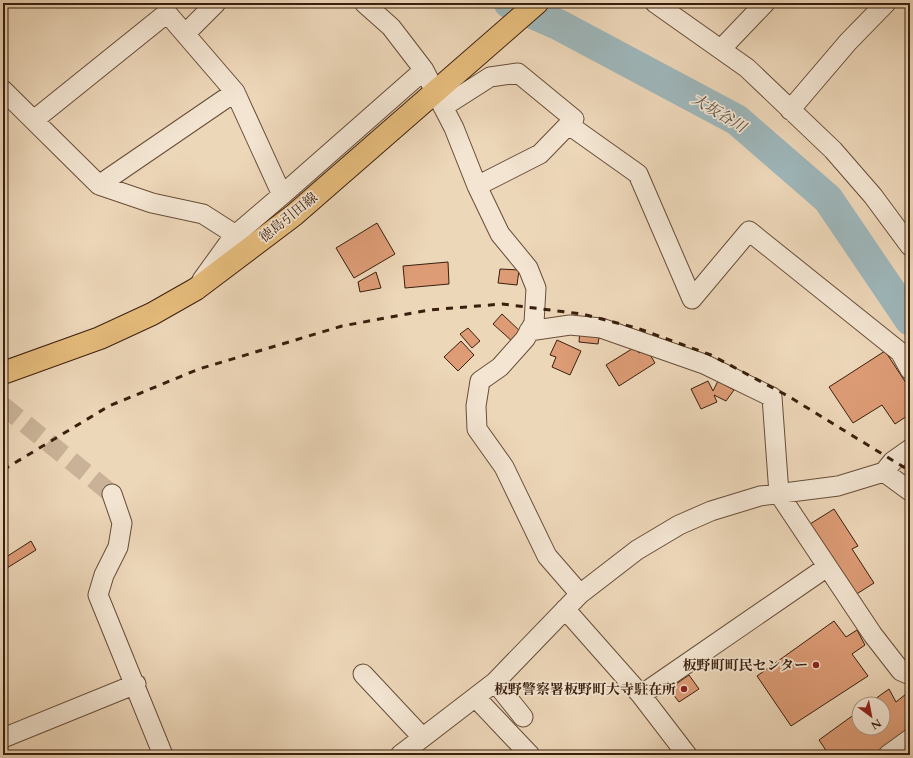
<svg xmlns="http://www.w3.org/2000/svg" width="913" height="758" font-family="Cardo,'Noto Serif JP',serif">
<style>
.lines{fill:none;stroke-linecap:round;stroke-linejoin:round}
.river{stroke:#9eb7bb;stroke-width:31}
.building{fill:#dd9c76;stroke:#3a1f0d}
.street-tunnel{stroke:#c9b297;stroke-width:19;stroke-dasharray:19 10;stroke-linecap:butt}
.street-casing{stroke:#674d38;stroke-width:21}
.primary-casing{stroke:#3a1f0d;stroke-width:24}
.street{stroke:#f3e5d2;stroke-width:19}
.primary{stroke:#e6bc7c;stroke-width:22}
.rail{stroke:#3a1f0d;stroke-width:3;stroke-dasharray:7 7;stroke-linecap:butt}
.poi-dot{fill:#8f2418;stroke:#f3e5d2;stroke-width:1.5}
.labels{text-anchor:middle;stroke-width:3.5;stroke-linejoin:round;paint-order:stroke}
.street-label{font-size:14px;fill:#3a1f0d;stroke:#f3e5d2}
.poi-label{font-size:14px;font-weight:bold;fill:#3a1f0d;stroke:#f3e5d2;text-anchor:end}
.water-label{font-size:15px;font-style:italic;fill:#584d41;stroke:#f3e5d2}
</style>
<rect width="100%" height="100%" fill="#edd7b9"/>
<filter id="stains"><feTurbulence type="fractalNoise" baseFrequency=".005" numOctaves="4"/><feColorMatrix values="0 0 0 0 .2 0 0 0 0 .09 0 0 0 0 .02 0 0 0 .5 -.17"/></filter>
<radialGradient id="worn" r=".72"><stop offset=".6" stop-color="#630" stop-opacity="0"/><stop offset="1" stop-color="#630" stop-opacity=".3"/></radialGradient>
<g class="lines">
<path class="river" d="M509 3 559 25 737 120 828 199 910 320"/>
</g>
<path class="building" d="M377 223 395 254 354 278 336 248Z
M448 262 449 284 405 288 403 266Z
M500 269 519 270 517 285 498 283Z
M376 272 381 288 360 292 358 282Z
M502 314 522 333 513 342 493 324Z
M468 328 480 341 472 348 460 334Z
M580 329 600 331 598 344 579 342Z
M557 340 581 351 570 375 552 367 556 357 550 355Z
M461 341 474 355 458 371 444 357Z
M635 347 639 353 646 348 655 363 619 386 606 365Z
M885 351 910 389V414L895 424 882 405 853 423 829 387Z
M708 381 713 391 718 381 734 390 726 401 714 395 717 402 701 409 691 389Z
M834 509 858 546 852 549 874 583 855 595 810 524Z
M31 541 36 550 7 568 3 559Z
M834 621 846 637 857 630 865 645 852 654 868 676 791 726 757 676Z
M689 675 699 689 679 702 669 689Z
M889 689 896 702 906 694 910 700V731L876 755H829L819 740 859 711V728H883V704H868Z"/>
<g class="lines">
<path class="street-tunnel" d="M3 406 112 494"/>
<g class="street-casing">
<path id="street" d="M364 3 391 27 424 70 454 128 477 186 500 234 528 268 536 288 534 323 525 339 500 367 480 381 476 406 477 429 504 467 547 556 580 594
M655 3 747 68 833 150 873 196 910 246
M185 34 216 3
M722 48 765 3
M3 90 99 185 152 203 203 214 228 230 233 237 202 280
M443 107 490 77 518 73 574 119 540 154 477 186
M790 110 848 42 886 3
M34 120 167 13 235 92 282 195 233 237
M569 125 638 174 692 299 749 231 900 352 910 370
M99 185 235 92
M282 195 424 70
M529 331 570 325 601 328 704 364 772 397 779 494 873 635 901 671 910 675
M884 472 910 491
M112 494 122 523 118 547 104 575 98 595 163 755
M565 609 641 695 687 755
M363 674 422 737
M495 682 523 717
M641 695 827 567
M476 698 530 755
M3 738 136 684
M400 755 495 682 580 594 637 550 679 525 711 511 760 496 838 486 884 472 893 461 910 449
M888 755 910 739"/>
</g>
<g class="primary-casing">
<path id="primary" d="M3 373 100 338 152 314 196 289 294 215 537 3"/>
</g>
<use href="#street" class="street"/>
<use href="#primary" class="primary"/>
<path class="rail" d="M3 470 109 406 199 369 342 326 429 310 502 304 582 314 637 328 711 355 788 396 910 471"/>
</g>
<g class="poi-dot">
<circle cx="816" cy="665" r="4"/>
<circle cx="684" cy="689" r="4"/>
</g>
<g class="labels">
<g class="street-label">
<text transform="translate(288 217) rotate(-39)" y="5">徳島引田線</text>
</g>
<g class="poi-label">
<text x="808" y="670">板野町町民センター</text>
<text x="676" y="694">板野警察署板野町大寺駐在所</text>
</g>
<g class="water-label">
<text transform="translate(719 113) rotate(31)" y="5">大坂谷川</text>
</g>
</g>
<rect width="913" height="758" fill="none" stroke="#edd7b9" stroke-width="16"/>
<rect x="4" y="4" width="905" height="750" fill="none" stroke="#3a1f0d" stroke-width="2"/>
<rect x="8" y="8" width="897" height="742" fill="none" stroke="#3a1f0d"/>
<g transform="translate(871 716) rotate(148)"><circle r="19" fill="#f3e5d2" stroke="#a99683"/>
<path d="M0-3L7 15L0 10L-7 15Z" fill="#8f2418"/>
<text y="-6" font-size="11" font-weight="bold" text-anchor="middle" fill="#3a1f0d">N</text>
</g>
<rect width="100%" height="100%" filter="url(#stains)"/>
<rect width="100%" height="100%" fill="url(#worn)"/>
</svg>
